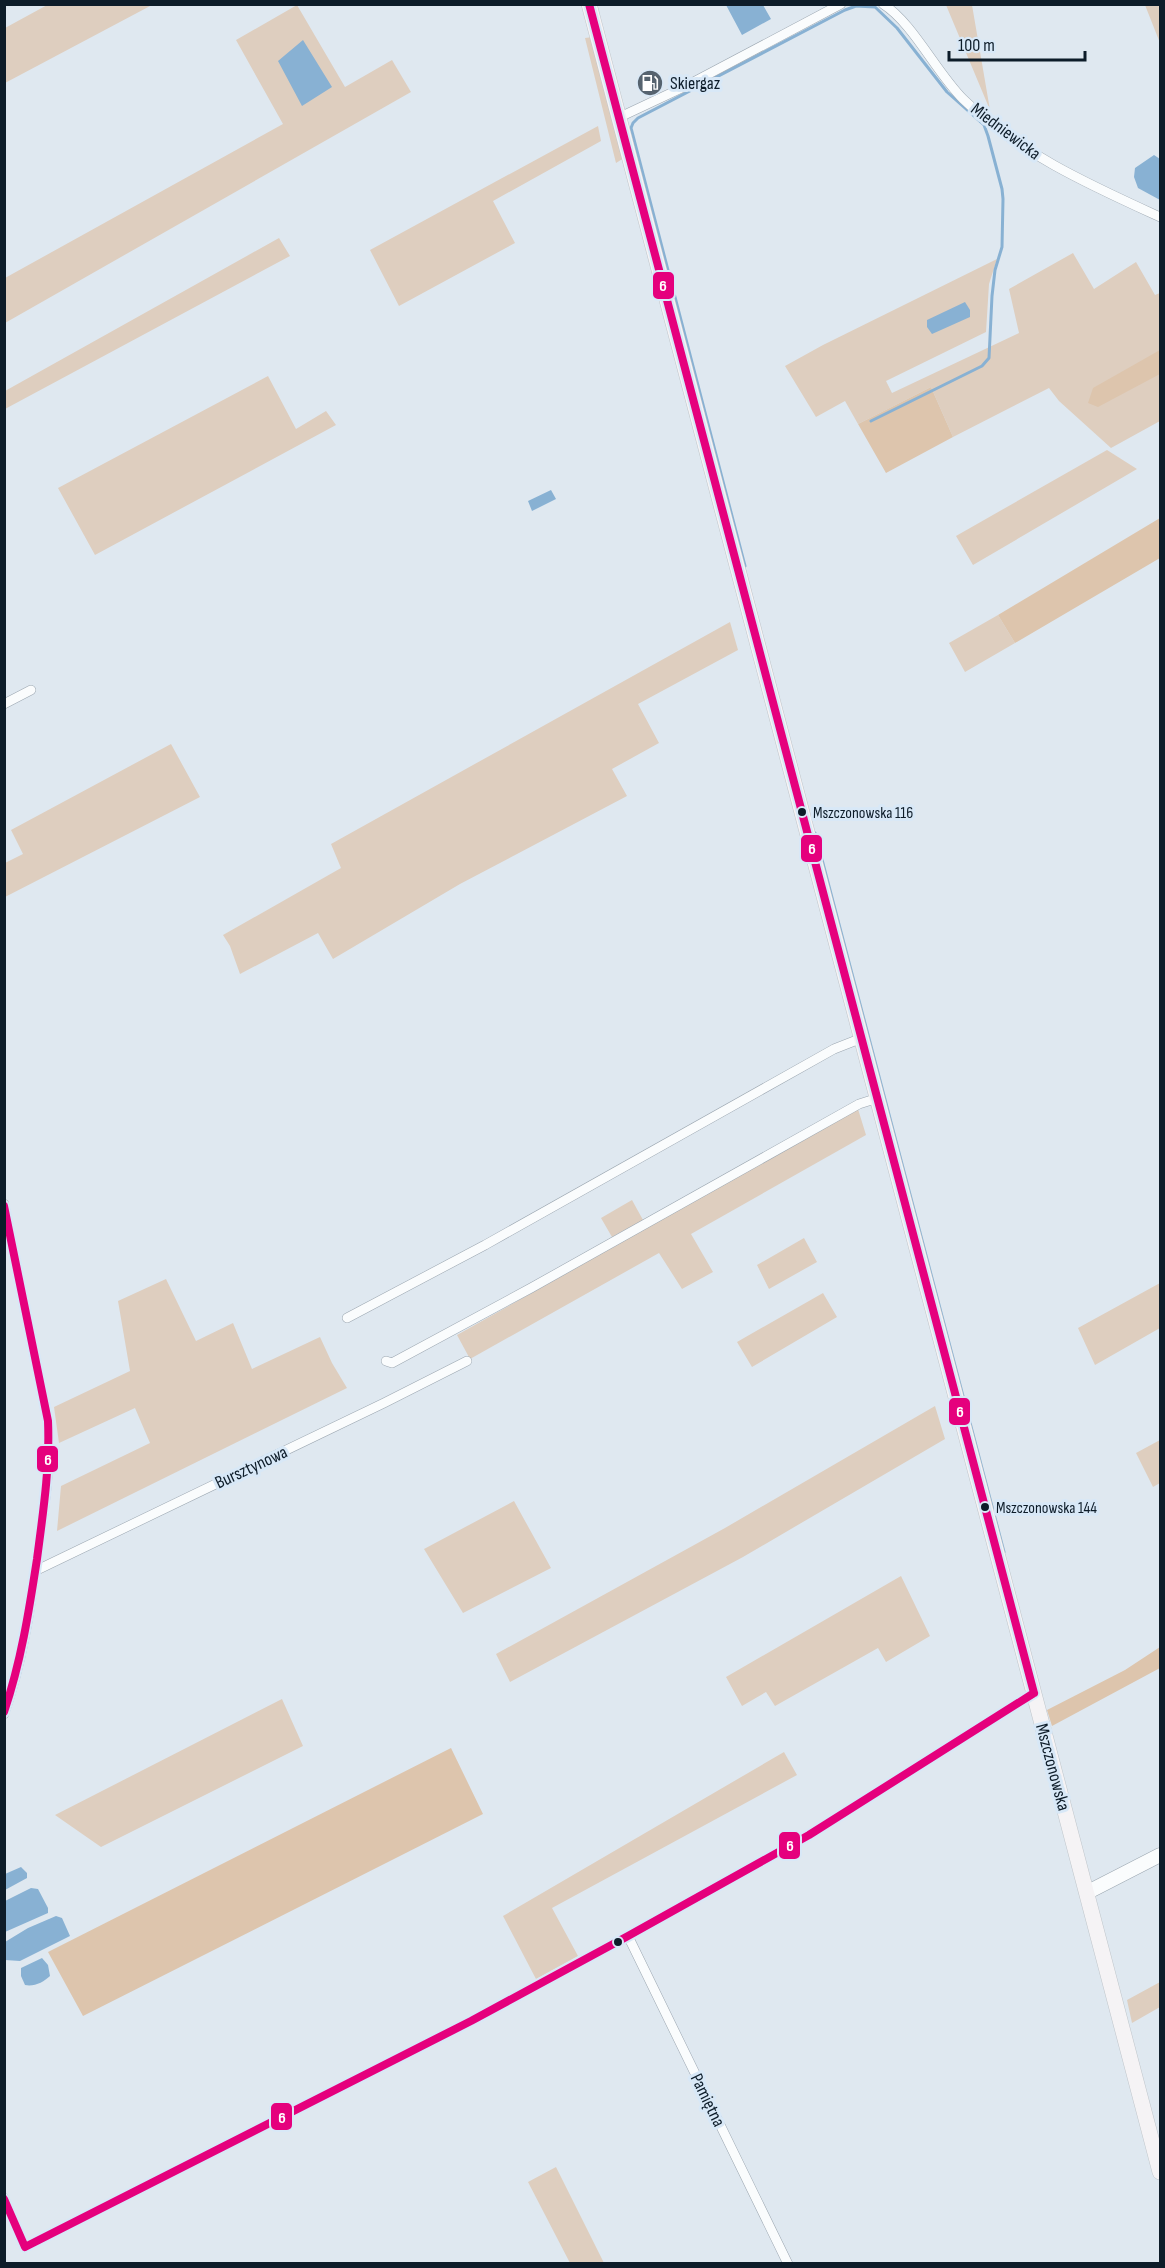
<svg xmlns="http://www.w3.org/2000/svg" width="1165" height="2268" font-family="'Sofia Sans Condensed',sans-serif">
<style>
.green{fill:#decebf}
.forest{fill:#ddc5ad}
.water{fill:#88b1d3}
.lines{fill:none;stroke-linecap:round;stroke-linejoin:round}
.stream{stroke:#88b1d3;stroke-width:3}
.minor-casing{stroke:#9ba6b0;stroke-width:10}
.secondary-casing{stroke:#9ba6b0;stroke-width:15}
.primary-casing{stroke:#bfc5ca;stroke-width:16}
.minor{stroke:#fafcfd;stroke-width:9}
.secondary{stroke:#fafcfd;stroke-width:14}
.primary{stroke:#f5f3f5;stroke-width:15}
.bus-1-casing{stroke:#d8e8f7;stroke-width:12}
.bus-1{stroke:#e5007d;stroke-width:8}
.bus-dot{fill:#0d1c29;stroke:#d8e8f7;stroke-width:2}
.labels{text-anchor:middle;stroke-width:6;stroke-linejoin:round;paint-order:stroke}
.bus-label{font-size:16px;fill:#0d1c29;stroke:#d8e8f7;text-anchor:start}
.poi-label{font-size:18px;fill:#0d1c29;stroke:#d8e8f7;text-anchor:start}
.street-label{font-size:18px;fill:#0d1c29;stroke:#d8e8f7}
.line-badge{stroke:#d8e8f7;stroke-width:2}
.badge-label{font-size:16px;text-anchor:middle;font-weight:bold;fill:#fff}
</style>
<rect width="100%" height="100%" fill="#dfe8f0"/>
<path class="green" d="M49 4H152V5L5 83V28Z
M297 5 345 87 392 60 411 92 5 323V278L283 124 236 40Z
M946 5H972L990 110Z
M1145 5H1160V43Z
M593 37 624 158 616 163 585 38Z
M598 126 601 141 493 201 515 243 399 306 370 250Z
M279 238 290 256 5 409V391Z
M1073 253 1094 289 1136 262 1155 295 1160 293V421L1111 448 1059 401 1049 388 953 437 931 387 858 424 845 401 816 417 785 366 823 345 997 259 989 284 986 332 886 381 892 393 1019 333 1009 289Z
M268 376 296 429 326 411 336 425 95 555 58 488Z
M1107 450 1137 469 973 565 956 536Z
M998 615 1015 643 965 672 949 643Z
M730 622 738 650 638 704 659 743 612 769 627 796 460 884 333 959 318 933 240 974 230 946 223 935 341 868 331 844Z
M171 744 200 797 5 897V863L23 854 11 830Z
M858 1109 866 1135 691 1234 713 1272 682 1289 659 1253 470 1359 457 1335Z
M632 1200 643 1220 612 1237 601 1218Z
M804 1238 817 1262 769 1289 757 1265Z
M166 1279 196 1341 233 1323 252 1369 320 1337 332 1363 347 1388 57 1531 61 1486 150 1443 135 1408 59 1443 54 1407 130 1371 118 1301Z
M1160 1283V1328L1095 1365 1078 1328Z
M823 1293 837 1317 752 1367 737 1342Z
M935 1406 945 1439 743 1557 510 1682 496 1654 725 1528Z
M1160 1440V1483L1153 1487 1136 1453Z
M514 1501 551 1568 463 1613 424 1549Z
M901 1576 930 1636 886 1662 878 1648 775 1706 766 1692 742 1706 726 1677Z
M282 1699 303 1746 101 1847 55 1815Z
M784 1752 797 1775 552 1908 578 1956 536 1979 503 1916Z
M1160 1982V2007L1132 2023 1127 2000Z
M556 2167 604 2263H570L528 2182Z"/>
<path class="forest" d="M1160 350V374L1098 407 1088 403 1093 388Z
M931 387 953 437 886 473 858 424Z
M1160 518V558L1015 643 998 615Z
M1160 1647V1668L1052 1726 1047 1710 1125 1670Z
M451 1748 483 1814 83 2016 48 1952Z"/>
<path class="water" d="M726 5H763L771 19 742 35Z
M303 40 332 87 302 106 278 61Z
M1154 155 1160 159V200L1138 188 1134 177 1135 168Z
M965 302 970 310V317L932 334 927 327V320Z
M551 490 556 499 532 511 528 501Z
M21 1867 27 1873V1878L5 1890V1874Z
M31 1888 38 1889 48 1908V1913L5 1932V1901Z
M56 1916 62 1918 70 1936 20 1961 5 1960V1942L28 1928Z
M42 1958 48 1965 50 1976C44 1982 34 1987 25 1985L21 1976V1968Z"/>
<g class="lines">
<path class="stream" d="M745 566 631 128 633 123 638 118 845 10 856 6 875 7 897 28 947 92 984 125 988 136 1002 189 1003 199 1002 247 995 270 992 296 989 358 982 366 871 421
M815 833 1004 1552"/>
<g class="minor-casing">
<path id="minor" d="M883 4C913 23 936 72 963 99 1018 153 1092 186 1160 217
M620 117 688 85 841 4
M4 704 31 690
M4 1204 48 1421C51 1467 44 1512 37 1557 30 1611 22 1663 4 1714
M347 1318 485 1245 834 1049 862 1038
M386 1361 392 1363 531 1288 859 1104 878 1098
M35 1571 384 1403 467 1361
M628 1936 788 2264
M4 2198 25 2247 471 2021 628 1936 809 1835 1034 1693"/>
</g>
<g class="secondary-casing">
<path id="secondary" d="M1088 1892 1160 1855"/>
</g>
<g class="primary-casing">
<path id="primary" d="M589 4 1160 2172"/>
</g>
<use href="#minor" class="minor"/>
<use href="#secondary" class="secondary"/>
<use href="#primary" class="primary"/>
<g class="bus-1-casing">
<path id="bus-1" d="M589 4 1034 1693
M4 1206 48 1421C50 1468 43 1513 37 1559 29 1611 21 1662 4 1712
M4 2199 25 2247
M25 2247 471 2021 628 1936 809 1835 1034 1693"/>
</g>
<use href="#bus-1" class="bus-1"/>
</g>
<defs>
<g id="fuel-disc" transform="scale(1.35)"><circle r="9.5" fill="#56636f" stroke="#d8e8f7"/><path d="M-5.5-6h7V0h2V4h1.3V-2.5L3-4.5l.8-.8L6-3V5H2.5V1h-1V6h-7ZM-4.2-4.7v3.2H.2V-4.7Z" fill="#fff"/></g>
</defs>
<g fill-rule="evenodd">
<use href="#fuel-disc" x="650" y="83"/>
</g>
<g class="bus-dot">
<circle cx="802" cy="812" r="5"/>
<circle cx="985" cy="1507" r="5"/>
<circle cx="618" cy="1942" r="5"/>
</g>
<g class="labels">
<g class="bus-label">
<text x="813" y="818">Mszczonowska 116</text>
<text x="996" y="1513">Mszczonowska 144</text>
</g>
<g class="poi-label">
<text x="670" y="89">Skiergaz</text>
</g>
<g class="street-label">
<text transform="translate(1006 131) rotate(37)" y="6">Miedniewicka</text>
<text transform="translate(251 1467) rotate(-25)" y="6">Bursztynowa</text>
<text transform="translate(1053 1767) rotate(75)" y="6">Mszczonowska</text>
<text transform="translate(708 2100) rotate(64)" y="6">Pamiętna</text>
</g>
</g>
<g class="line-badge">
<rect x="652" y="271" width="23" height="29" rx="6" fill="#e5007d"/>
<rect x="800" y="834" width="23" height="29" rx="6" fill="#e5007d"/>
<rect x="948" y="1397" width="23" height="29" rx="6" fill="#e5007d"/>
<rect x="36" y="1445" width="23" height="28" rx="6" fill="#e5007d"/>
<rect x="778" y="1831" width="23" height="29" rx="6" fill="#e5007d"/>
<rect x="270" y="2102" width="23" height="29" rx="6" fill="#e5007d"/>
</g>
<g class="badge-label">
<text x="663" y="291">6</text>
<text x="812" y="854">6</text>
<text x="960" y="1417">6</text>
<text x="48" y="1465">6</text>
<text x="790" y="1851">6</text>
<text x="282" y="2123">6</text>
</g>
<rect width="1165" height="2268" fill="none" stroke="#0d1c29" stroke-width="12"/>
<path d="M949 51v9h136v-9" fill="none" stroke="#0d1c29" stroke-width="3"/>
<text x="958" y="51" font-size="18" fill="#0d1c29" stroke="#d8e8f7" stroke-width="4.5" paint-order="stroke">100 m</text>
</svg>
